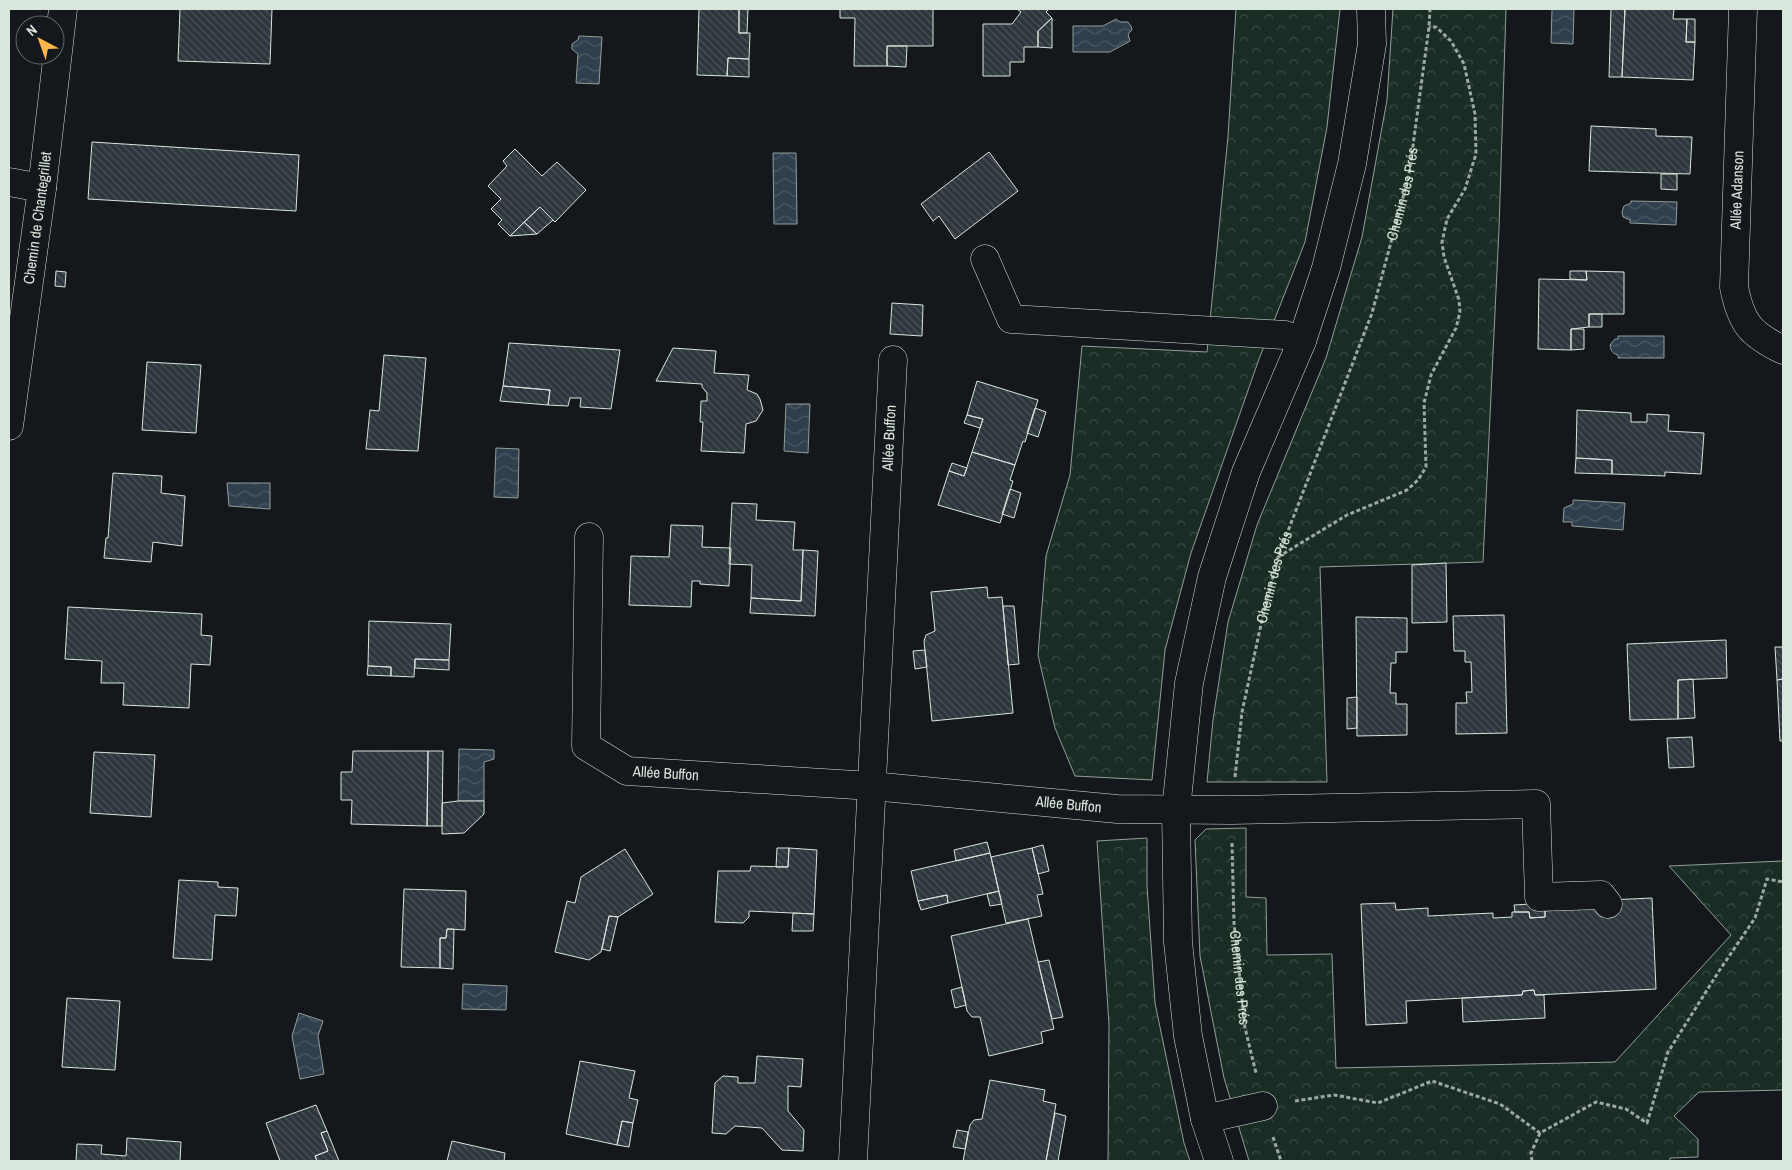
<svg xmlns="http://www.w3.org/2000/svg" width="1792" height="1170" font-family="'Archivo Narrow',sans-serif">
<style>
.forest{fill:url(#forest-crowns);stroke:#939e99}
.water{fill:url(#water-waves);stroke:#939e99}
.building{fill:url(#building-back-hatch);stroke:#d8e6dc}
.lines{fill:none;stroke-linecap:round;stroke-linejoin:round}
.minor-casing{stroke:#d8e6dc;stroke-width:29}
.path{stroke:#9da8a2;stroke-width:3;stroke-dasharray:4 2.5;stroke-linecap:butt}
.minor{stroke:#14181c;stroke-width:28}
.labels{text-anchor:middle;stroke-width:4;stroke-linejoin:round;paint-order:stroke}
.street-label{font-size:15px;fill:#d8e6dc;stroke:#14181c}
</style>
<defs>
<pattern id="forest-crowns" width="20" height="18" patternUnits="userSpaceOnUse" patternTransform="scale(1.25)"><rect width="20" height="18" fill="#1a2d24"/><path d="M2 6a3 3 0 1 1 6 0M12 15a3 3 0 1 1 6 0" fill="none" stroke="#3b4b43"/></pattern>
<pattern id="water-waves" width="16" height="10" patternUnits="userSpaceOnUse" patternTransform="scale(1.25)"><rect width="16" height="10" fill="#2f3f4d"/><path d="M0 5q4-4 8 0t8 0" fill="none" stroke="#4c5b66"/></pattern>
<pattern id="building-back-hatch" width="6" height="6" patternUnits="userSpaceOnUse" patternTransform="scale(1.25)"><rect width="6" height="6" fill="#2c363c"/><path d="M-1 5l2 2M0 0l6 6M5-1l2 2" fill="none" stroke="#4a5358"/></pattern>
</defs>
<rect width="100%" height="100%" fill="#14181c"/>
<path class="forest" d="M1236 9H1340L1327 127 1305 242 1259 359 1191 553 1165 650 1152 780 1075 776 1055 728 1038 655 1046 556 1070 475 1082 346 1207 352 1228 136Z
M1393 9H1506L1499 229 1483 562 1320 567 1327 782H1207L1213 720 1228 622 1257 525 1326 358 1362 237 1387 100Z
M1246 828V897L1266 898 1267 955 1332 954 1336 1068 1615 1062 1731 935 1669 866 1783 861V1090L1699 1092 1674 1116 1698 1139V1157L1670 1158V1161H1249L1224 1078 1200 956 1195 840 1206 829Z
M1147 838V885L1155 1003 1184 1143 1190 1161H1108L1109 1025 1097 841Z"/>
<path class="water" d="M1552 9H1574L1573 44 1551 43Z
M1116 19 1120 22H1128L1131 26 1132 30 1128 34 1130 41 1110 52H1073V26H1103Z
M579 36 602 37 599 84 576 83 578 54 572 49V44L578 40Z
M773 153H796L797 224H774Z
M1631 201 1677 202 1676 225 1630 223V220L1623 217 1622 212 1624 206 1631 203Z
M1618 336H1664V358H1618V355C1612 353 1611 351 1610 345L1615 339H1618Z
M786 404H810L808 453 784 451Z
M496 448 519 449 518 498 494 497Z
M227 483H270V509L229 506Z
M1573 500 1625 503 1623 530 1572 526V522H1563L1564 508 1573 504Z
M459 749 494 750V759L484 762V801H458Z
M463 984 507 986 506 1010 462 1009Z
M299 1013 323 1021 318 1036 324 1074 300 1079 292 1036Z"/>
<path class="building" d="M180 9H272L270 64 178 61Z
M699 9H739V33H750L749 59 728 58 727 76 697 75Z
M739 9H748L747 33H739Z
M840 9H933V46H887V66H854L855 18H840Z
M1017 9H1049L1046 12 1052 18 1038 31V47H1024V62H1010V76H983V24H1012L1021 12Z
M1611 9H1625L1622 77H1609Z
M1625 9H1674L1673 19H1687L1686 42H1695L1693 80 1622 77Z
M1052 18V48L1038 47V31Z
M1687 19H1695V42H1686Z
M887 46H907L906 67 887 66Z
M728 58 749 59V77L727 76Z
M1591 126 1656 129V136L1692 137 1690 174 1589 171Z
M92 142 299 155 296 211 88 199Z
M515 149 542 176 557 162 586 190 555 222 540 207 510 236 498 224 502 220 491 209 501 199 488 186 507 166 503 161Z
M989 152 1018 191 955 239 939 216 933 221 921 204Z
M1661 174H1677V190L1661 189Z
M540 207 553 220 537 234 524 222Z
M524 222 537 234 510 236Z
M56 271 66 272 65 287 55 286Z
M1570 271H1586L1587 280 1570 279Z
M1586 271 1624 272V314H1589V327L1571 329V350L1538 349 1539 279 1587 280Z
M892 303 923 305 922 336 890 334Z
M1589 314H1602V327H1589Z
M1571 329H1584V349L1571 350Z
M509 343 620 350 611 409 580 407 581 398H570L568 406 548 405 550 390 503 386Z
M673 348 716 351 714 373 749 375 747 390 757 394 760 399 763 410 756 421 746 424 744 453 701 451 703 422H700L701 401H707V393L702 387V384L656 381Z
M384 355 426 358 418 451 366 449 370 410 379 411Z
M147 362 201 365 196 433 142 430Z
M977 381 1038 400 1025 442 1023 441 1015 465 972 452 983 419 967 415Z
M503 386 550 390 548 405 500 401Z
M1035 408 1046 412 1038 437 1027 433Z
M1577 410 1631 413V422H1647V414L1669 415 1668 431 1704 433 1701 474 1665 472V476L1612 474V460L1576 458Z
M967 415 983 419 980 428 964 423Z
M972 452 1015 465 1010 480 1013 481 1000 523 938 505 949 471 964 476Z
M1576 458 1612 460V474L1575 473Z
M952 463 967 468 964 476 949 471Z
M113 473 162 476 161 493 185 496 182 546 153 542 151 562 104 558 106 538H108Z
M1010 489 1021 493 1014 518 1002 514Z
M732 503 757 504 756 520 795 522 793 550H803L801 601 751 598 752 565 729 564Z
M671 525 703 526 702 547 731 548 729 586 700 584V581H692L691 607 629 605 631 556 669 557Z
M803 550 818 551 815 616 750 613 751 598 801 601Z
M1446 563 1447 622 1412 623V565Z
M987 587 988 598 1002 597 1013 713 932 721 924 641 926 635 935 631 931 592Z
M1003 606H1014L1019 664 1008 665Z
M68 607 202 614 201 635 212 636 210 665 191 664 189 708 123 705 124 683H101L102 661 65 659Z
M1504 615 1507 733 1456 734V703H1467L1466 692H1472L1471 662H1465V651H1454L1453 616Z
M1356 617 1407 618V652H1396V663H1391L1390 693H1396V704H1407V735L1357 736Z
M369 621 451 624 449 660 415 659 414 677 391 676V667L368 666Z
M1726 640 1727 678 1678 680V719L1630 720 1627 644Z
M1775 647H1783V679L1777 680Z
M925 650 927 667 915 669 913 651Z
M415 659 449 660V670L415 668Z
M368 666 391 667V676L367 675Z
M1693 679 1695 718 1678 719V680Z
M1783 679V741H1780L1777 680Z
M1357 697V728L1347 729V698Z
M1692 737 1694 767 1669 768 1667 738Z
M353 751H428L427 826 351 824 352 800H341V772H352Z
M428 751H443L442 826H427Z
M94 752 155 755 151 817 90 813Z
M458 801H484V814L464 833 442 834V803Z
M987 842 990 853 956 861 954 850Z
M1043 845 1049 871 1038 874 1032 848Z
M777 848H789L788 867H776Z
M789 848 817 850 814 914 749 911V917L743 923 715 922 718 871H750L751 866 788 867Z
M1032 848 1043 894 1037 895 1042 916 1006 923 991 857Z
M625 849 653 894 618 917 609 916 601 952 589 960 555 952 567 901 575 903 581 877Z
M990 853 999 891 948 903 947 895 918 901 911 871Z
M179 880 218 882V887L238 888 236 916 215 915 212 960 173 958Z
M404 889 466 891 465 930 447 929 446 938H440V968L401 967Z
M999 891 1002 904 990 906 987 894Z
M947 895 948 903 921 910 918 901Z
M1652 898 1656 989 1535 995 1534 990 1523 991 1522 995 1406 1001 1407 1023 1366 1025 1361 904 1395 903 1396 910 1428 908V916L1493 913V918L1512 917V912H1529L1530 918 1545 917V911L1609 900Z
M1564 902 1545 911V917L1530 918 1529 912H1515L1514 905Z
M793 913 814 914 813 931H792Z
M609 916 618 917 610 951 602 949Z
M1028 919 1054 1029 1041 1032 1043 1043 989 1056 980 1017H972L967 1011 951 936Z
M447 929H454L453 969 440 968V938H446Z
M1049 960 1063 1017 1052 1019 1038 962Z
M962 987 966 1005 955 1008 951 990Z
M1534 990 1535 995H1544L1545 1018 1463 1022 1462 998 1522 995 1523 991Z
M67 998 120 1001 115 1070 62 1067Z
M757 1056 803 1059 801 1087 788 1086V1111L804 1130 803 1151 782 1150 762 1128 735 1126 726 1134 712 1133 715 1083 723 1076 738 1077V1083H755Z
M580 1061 635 1071 629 1098 638 1100 633 1123 622 1121 617 1145 566 1134Z
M990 1080 1045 1090 1043 1101 1056 1104 1046 1161H963L970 1125 974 1120 982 1119Z
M316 1105 327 1131 321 1133 328 1151 315 1156 317 1161H280L266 1123Z
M1055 1113 1066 1116 1058 1161H1046Z
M622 1121 633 1123 629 1147 617 1145Z
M957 1130 968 1132 965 1149 953 1147Z
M327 1131 339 1161H317L315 1156 328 1151 321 1133Z
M127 1138 181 1142 180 1161H76L77 1144 102 1145 101 1154 126 1156Z
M452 1141 505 1153 504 1161H447Z"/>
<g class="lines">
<g class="minor-casing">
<g id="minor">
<path d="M1743 9 1734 287C1741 323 1750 334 1783 350"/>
<path d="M9 182 42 188"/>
<path d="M985 259 1011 319 1285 335 1302 341"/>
<path id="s3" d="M9 426 42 188 63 9"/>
<path id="s4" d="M589 537 586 746 627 771 872 786 1117 809 1231 810 1536 804 1539 897 1601 895 1608 904"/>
<path d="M1205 1119 1263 1106"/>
<path id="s5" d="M853 1161 893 360"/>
<path d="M1219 1161 1205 1119 1188 1036 1178 942 1176 810 1189 683 1212 577 1246 472 1302 341 1326 268 1352 164 1372 44 1371 9"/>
</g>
</g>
<g class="path">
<path d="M1278 557 1347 515 1407 490 1418 480 1426 467 1424 403 1431 375 1456 328 1460 312 1459 300 1444 257 1442 242 1447 219 1465 189 1476 154 1475 114 1464 64 1451 41 1436 27H1429"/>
<path id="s1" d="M1235 777 1242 712 1262 620 1278 557 1372 313 1409 175 1429 27 1430 9"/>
<path id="s2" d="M1232 843 1234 923 1245 1028 1256 1073"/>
<path d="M1295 1101 1334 1095 1378 1103 1432 1081 1500 1104 1540 1133 1596 1102 1626 1109 1647 1123 1668 1052 1719 971 1755 918 1767 879 1783 882"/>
<path d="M1273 1137 1281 1161"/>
<path d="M1532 1161 1531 1153 1540 1133"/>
</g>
<use href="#minor" class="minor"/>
</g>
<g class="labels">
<g class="street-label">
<text transform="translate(1737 190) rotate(-88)" y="5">Allée Adanson</text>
<text dy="5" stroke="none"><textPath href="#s1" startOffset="609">Chemin des Prés</textPath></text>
<text dy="5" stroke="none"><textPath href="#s3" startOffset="210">Chemin de Chantegrillet</textPath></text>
<text dy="5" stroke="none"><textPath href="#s5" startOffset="724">Allée Buffon</textPath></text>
<text dy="5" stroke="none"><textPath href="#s1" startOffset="204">Chemin des Prés</textPath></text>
<text dy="5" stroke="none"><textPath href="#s4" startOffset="296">Allée Buffon</textPath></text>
<text dy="5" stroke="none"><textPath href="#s4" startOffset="700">Allée Buffon</textPath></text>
<text dy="5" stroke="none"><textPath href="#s2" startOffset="135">Chemin des Prés</textPath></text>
</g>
</g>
<rect width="1792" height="1170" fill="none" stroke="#d8e6dc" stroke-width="20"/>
<g transform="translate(40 40) rotate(319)"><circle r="24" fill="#14181c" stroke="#626a69"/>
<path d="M0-4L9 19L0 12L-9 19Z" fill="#ffb74d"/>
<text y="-8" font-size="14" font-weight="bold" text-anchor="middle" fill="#d8e6dc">N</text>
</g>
</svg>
